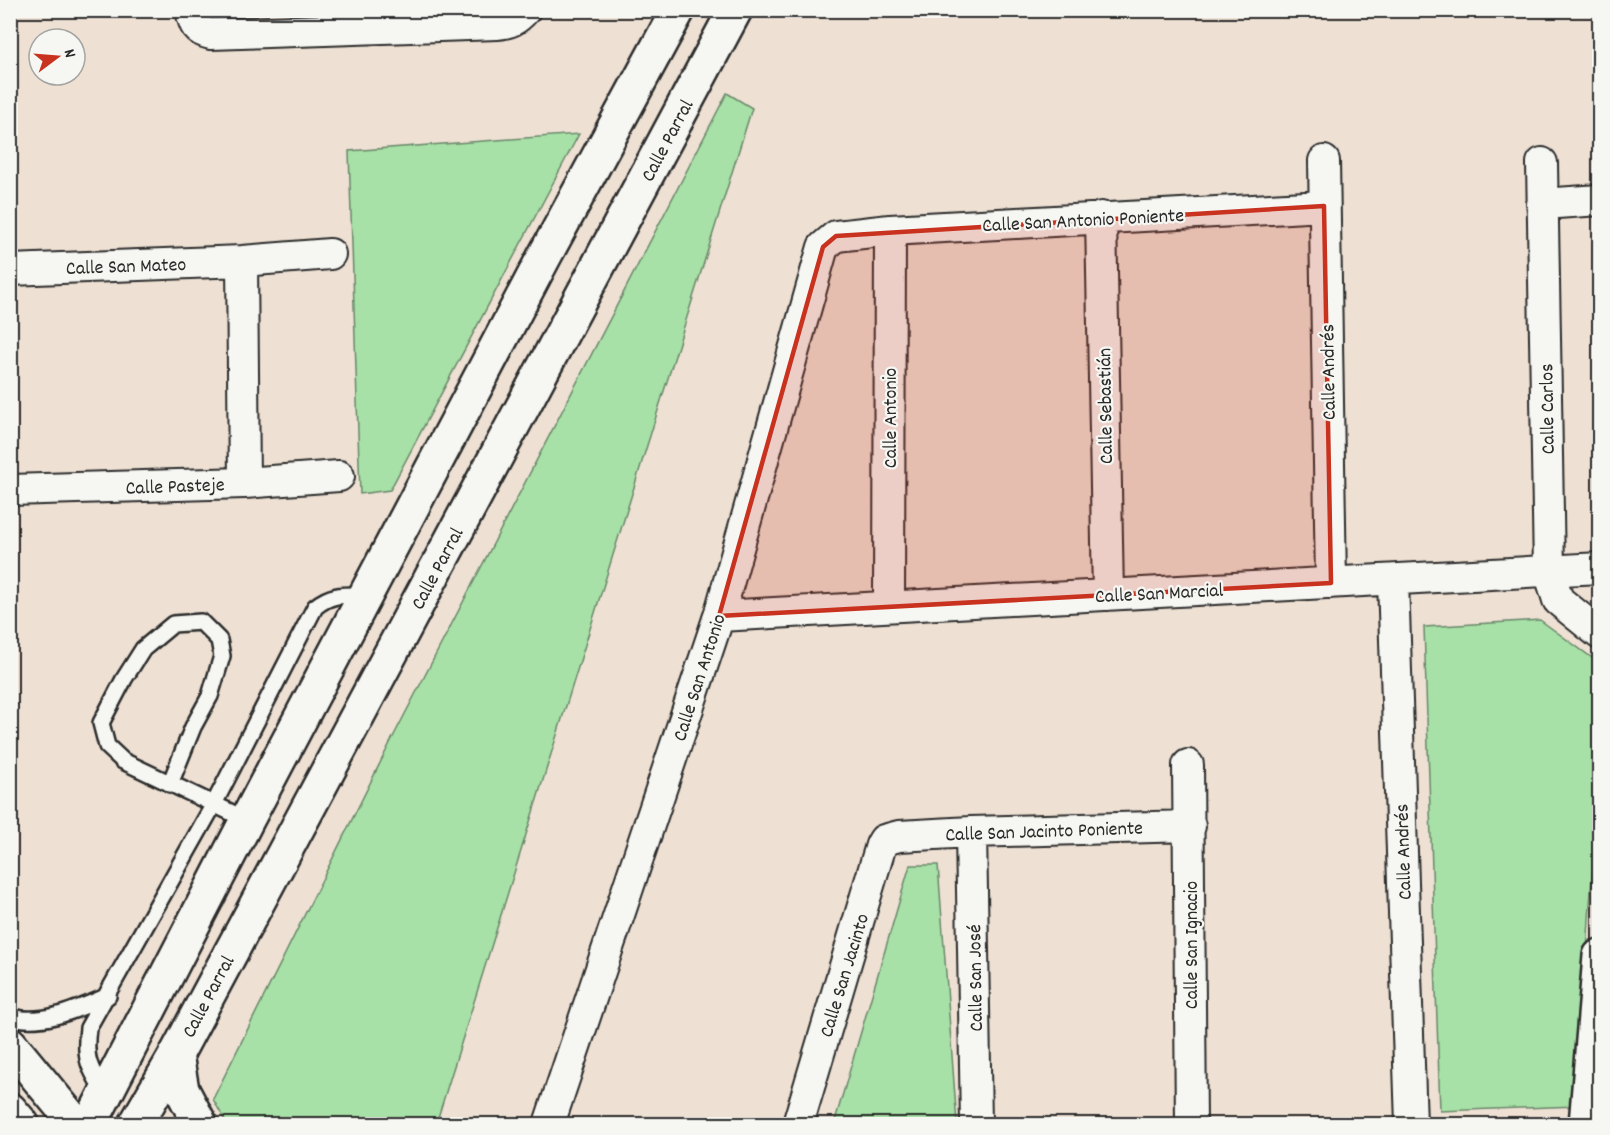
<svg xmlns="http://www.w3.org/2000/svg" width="1610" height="1135" font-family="Dekko,sans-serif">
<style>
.green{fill:#a7e1a7;stroke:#698669;stroke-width:1.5}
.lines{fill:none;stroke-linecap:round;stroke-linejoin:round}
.service-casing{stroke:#2b2b2b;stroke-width:20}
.minor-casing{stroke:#2b2b2b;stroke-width:34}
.tertiary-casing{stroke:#2b2b2b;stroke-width:38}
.secondary-casing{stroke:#2b2b2b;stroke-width:38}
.service{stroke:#f6f6f2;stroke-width:15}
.minor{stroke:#f6f6f2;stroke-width:30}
.tertiary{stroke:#f6f6f2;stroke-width:33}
.secondary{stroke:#f6f6f2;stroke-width:33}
.marked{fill:#c8321e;fill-opacity:0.2;stroke:#c8321e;stroke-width:4.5;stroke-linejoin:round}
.labels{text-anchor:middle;stroke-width:4.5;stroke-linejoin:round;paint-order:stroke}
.street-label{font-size:20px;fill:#2b2b2b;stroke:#f6f6f2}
</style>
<rect width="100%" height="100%" fill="#eee1d4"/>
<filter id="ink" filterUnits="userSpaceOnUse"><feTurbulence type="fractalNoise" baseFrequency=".0167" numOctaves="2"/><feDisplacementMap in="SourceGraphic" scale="12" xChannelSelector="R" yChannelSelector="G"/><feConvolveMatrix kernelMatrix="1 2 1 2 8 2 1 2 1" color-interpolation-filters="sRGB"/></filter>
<g filter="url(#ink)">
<path class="green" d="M727 93 752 108 436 1124H227L213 1099 392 739Z
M579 134 390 490 360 494 349 151Z
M1540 620 1599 663V790L1590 904 1577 1106 1440 1111 1424 627Z
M910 865H938L957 1124H834Z"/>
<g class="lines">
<g class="service-casing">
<path id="service" d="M170 784 193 727 210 696 222 656 219 640 201 622 173 624 143 649 124 679 101 723 107 746 123 761 247 820
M10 1016C41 1027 80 1008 108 996
M105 1093C89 1068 84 1059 88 1028L214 804 315 607C332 593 345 595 366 595"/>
</g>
<g class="minor-casing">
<path id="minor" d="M191 10C194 25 196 31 211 34L497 24C510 23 516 20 525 10
M1324 161 1331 583
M1542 163 1549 571 1558 600 1600 634
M1542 204 1600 200
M1101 217 1108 595
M242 261 244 483
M10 270 242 261 330 254
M10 490 244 483 339 476
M1393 580 1411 1124
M889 606 890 230
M719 616 1600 568
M1188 765 1191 1124
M971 832 976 1124
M549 1124 719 616 823 247 836 236 890 230 1324 206
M798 1124 881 845 884 840 899 836 971 832 1190 826"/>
</g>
<g class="tertiary-casing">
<path id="tertiary" d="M90 1124 247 820 544 257 678 10
M136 1124 176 1055 735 10
M1586 1124 1600 956"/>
</g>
<g class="secondary-casing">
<path id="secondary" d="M10 1044 76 1124
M176 1055 182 1090 200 1124
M10 1110 22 1124"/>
</g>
<use href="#service" class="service"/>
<use href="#minor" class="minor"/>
<use href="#tertiary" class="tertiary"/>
<use href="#secondary" class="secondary"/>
</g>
</g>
<path class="marked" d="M1324 206 1331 583 719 616 823 247 836 236Z"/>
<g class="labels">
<g class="street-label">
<text transform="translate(666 140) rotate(-62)" y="7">Calle Parral</text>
<text transform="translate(1083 219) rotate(-3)" y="7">Calle San Antonio Poniente</text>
<text transform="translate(126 265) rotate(-2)" y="7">Calle San Mateo</text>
<text transform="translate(1327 372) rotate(-91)" y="7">Calle Andrés</text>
<text transform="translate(1104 406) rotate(-91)" y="7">Calle Sebastián</text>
<text transform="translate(1546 409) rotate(-91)" y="7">Calle Carlos</text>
<text transform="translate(889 418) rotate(-90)" y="7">Calle Antonio</text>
<text transform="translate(175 485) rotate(-2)" y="7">Calle Pasteje</text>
<text transform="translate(436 568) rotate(-62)" y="7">Calle Parral</text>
<text transform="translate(1159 592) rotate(-3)" y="7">Calle San Marcial</text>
<text transform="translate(698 677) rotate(-72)" y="7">Calle San Antonio</text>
<text transform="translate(1044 830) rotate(-2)" y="7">Calle San Jacinto Poniente</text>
<text transform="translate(1402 852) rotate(-92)" y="7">Calle Andrés</text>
<text transform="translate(1190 945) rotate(-90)" y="7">Calle San Ignacio</text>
<text transform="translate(843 975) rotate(-73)" y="7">Calle San Jacinto</text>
<text transform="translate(974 978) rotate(-91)" y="7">Calle San José</text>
<text transform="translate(207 996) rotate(-62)" y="7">Calle Parral</text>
</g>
</g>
<rect width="1610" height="1135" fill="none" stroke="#f6f6f2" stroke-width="36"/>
<rect x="18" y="18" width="1574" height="1099" fill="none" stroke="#2b2b2b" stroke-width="2" filter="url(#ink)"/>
<g transform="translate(57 57) rotate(74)"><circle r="28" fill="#f6f6f2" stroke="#a5a5a2" stroke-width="1.5"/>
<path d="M0-4.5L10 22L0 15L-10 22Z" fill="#c8321e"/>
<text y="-9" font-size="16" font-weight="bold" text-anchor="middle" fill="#2b2b2b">N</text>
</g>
</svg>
